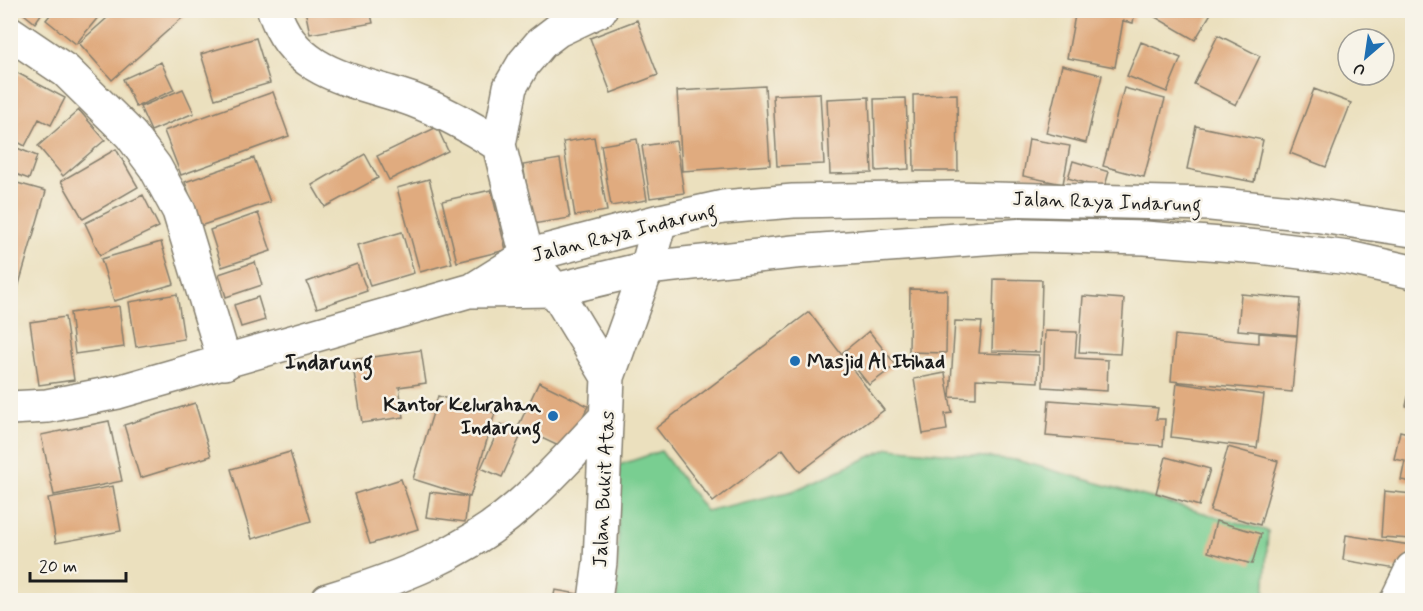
<svg xmlns="http://www.w3.org/2000/svg" width="1423" height="611" font-family="Mynerve,sans-serif">
<style>
.green{fill:#79ce91;stroke:#4a7556;stroke-width:1.5}
.building{fill:#e0ab7f}
.lines{fill:none;stroke-linecap:round;stroke-linejoin:round}
.minor-casing{stroke:#847e6d;stroke-width:36}
.highway-casing{stroke:#847e6d;stroke-width:36}
.minor{stroke:#fff;stroke-width:33}
.highway{stroke:#fff;stroke-width:33}
.poi-dot{fill:#1f6fb2;stroke:#f7f3e8;stroke-width:2}
.labels{text-anchor:middle;stroke-width:5;stroke-linejoin:round;paint-order:stroke}
.street-label{font-size:20px;fill:#1c1c1c;stroke:#f7f3e8}
.poi-label{font-size:20px;font-weight:bold;fill:#1c1c1c;stroke:#f7f3e8;text-anchor:start}
.quarter-label{font-size:22px;font-weight:bold;fill:#1c1c1c;stroke:#f7f3e8}
</style>
<rect width="100%" height="100%" fill="#f7f3e8"/>
<filter id="ink" filterUnits="userSpaceOnUse"><feTurbulence type="fractalNoise" baseFrequency=".0167" numOctaves="2"/><feDisplacementMap in="SourceGraphic" scale="12" xChannelSelector="R" yChannelSelector="G"/><feConvolveMatrix kernelMatrix="1 2 1 2 8 2 1 2 1" color-interpolation-filters="sRGB"/></filter>
<filter id="wash" filterUnits="userSpaceOnUse"><feTurbulence type="fractalNoise" baseFrequency=".008" numOctaves="4" result="noise"/><feDisplacementMap in="SourceGraphic" scale="24" xChannelSelector="R" yChannelSelector="G"/><feGaussianBlur stdDeviation="1.35" result="paint"/><feColorMatrix in="noise" values="0 0 0 0 0 0 0 0 0 0 0 0 0 0 0 0 0 1.4 0 .05"/><feComposite in="paint" operator="in"/></filter>
<g filter="url(#wash)">
<rect width="100%" height="100%" fill="#ebe0be"/>
<path class="green" d="M889 448 1016 460 1268 531 1264 600H617L619 465 661 451 706 511 793 491Z"/>
<g id="blocks">
<path class="building" d="M19 10H44L35 23Z
M54 10H104L76 44 46 20Z
M116 10H191L112 80 79 43Z
M305 10H370L373 23 310 34Z
M1076 10H1135L1133 23 1123 21 1115 67 1067 58Z
M1143 10H1213L1195 40Z
M637 20 658 75 611 93 590 38Z
M1218 35 1260 56 1236 105 1194 84Z
M256 38 270 83 215 99 201 54Z
M1141 42 1181 58 1167 92 1127 76Z
M161 62 174 90 136 107 123 79Z
M1062 65 1102 75 1086 143 1046 133Z
M10 69 65 98 51 125 39 119 25 146 10 138Z
M765 86 770 165 682 171 677 91Z
M1124 88 1165 99 1144 177 1103 166Z
M183 89 194 113 151 131 140 107Z
M1314 89 1351 103 1326 167 1290 153Z
M273 92 289 136 181 175 164 131Z
M820 93 824 164 777 166 773 95Z
M957 94 958 171H914L913 95Z
M869 97 872 173 830 174 827 99Z
M906 98 909 169 876 171 874 99Z
M79 110 105 140 63 176 38 146Z
M1196 126 1263 140 1254 182 1187 169Z
M437 127 448 151 389 180 377 156Z
M594 137 607 211 575 216 563 142Z
M637 139 647 200 611 206 601 145Z
M1029 139 1070 146 1063 184 1023 176Z
M676 141 684 193 650 198 642 146Z
M12 146 37 156 29 179 10 172Z
M116 149 138 187 83 219 61 181Z
M365 154 378 178 325 207 312 185Z
M254 158 270 202 200 226 185 182Z
M560 159 570 218 533 224 523 165Z
M1073 161 1109 172 1104 189 1068 178Z
M429 179 452 263 420 272 397 188Z
M10 181 46 191 11 312H10Z
M491 190 506 250 457 262 442 201Z
M143 195 159 227 100 255 85 223Z
M258 213 271 251 222 267 210 230Z
M402 232 414 273 370 286 358 245Z
M161 242 174 284 114 301 101 259Z
M255 262 262 285 226 297 219 274Z
M357 264 367 291 317 308 307 282Z
M994 279 1042 280 1040 352 992 351Z
M910 289 947 290 946 353 909 352Z
M177 294 184 339 136 347 129 302Z
M1241 294 1300 299 1297 335 1238 330Z
M1083 296 1124 299 1120 354 1079 352Z
M258 297 265 320 241 327 234 305Z
M119 306 124 347 75 354 70 313Z
M809 312 884 410 800 472 783 449 713 502 656 428Z
M65 317 74 380 39 385 30 322Z
M955 321 982 322 979 353 1039 355 1038 382 976 379V398L950 397Z
M869 331 896 365 869 385 843 352Z
M1045 331 1077 332 1075 358 1108 360 1107 391 1043 387Z
M1259 333 1297 336 1292 392 1171 381 1175 335 1259 343Z
M421 350 426 383 399 387 404 417 362 423 352 360Z
M945 373 952 413 945 414 947 430 923 434 914 379Z
M1412 379V407L1406 406Z
M539 382 588 406 567 450 518 427Z
M1177 383 1264 395 1257 448 1171 437Z
M438 396 495 413 470 497 413 479Z
M1049 400 1158 408 1156 419H1165L1163 446 1046 436Z
M195 403 211 456 140 478 124 425Z
M109 421 122 481 54 495 41 435Z
M501 424 522 433 502 477 481 468Z
M1400 431 1412 434V482L1401 480 1405 461 1394 459Z
M1228 447 1278 461 1260 525 1210 511Z
M290 452 311 521 252 539 231 469Z
M1166 457 1210 469 1199 506 1156 493Z
M401 479 418 529 370 544 354 494Z
M113 486 121 531 56 543 48 498Z
M1384 491 1412 494V539L1381 537Z
M430 492 468 497 465 522 426 517Z
M1216 521 1261 534 1252 564 1208 552Z
M1346 535 1410 545 1407 571 1343 560Z
M555 590 584 595 583 600H553Z"/>
</g>
</g>
<g filter="url(#ink)">
<use href="#blocks" fill-opacity="0" stroke="#847e6d" stroke-width="1.5"/>
<g class="lines">
<g class="minor-casing">
<path id="minor" d="M274 10C294 77 358 80 413 100 444 112 471 127 499 145
M600 10 558 30 541 43 524 63 510 87 499 145 527 256 555 290 608 377
M10 33 66 71 131 135 155 167 179 211 225 363
M328 600C397 579 465 554 520 505 551 478 579 446 607 416
M595 600 600 562 608 377 647 268 660 221
M1397 600 1412 569"/>
</g>
<g class="highway-casing">
<path id="highway" d="M471 291 527 256 660 221 723 207 793 201 953 198 1211 204 1301 213 1412 230
M10 408 47 406 118 392 469 291 555 290 647 268 794 252 1026 235 1145 238 1259 247 1349 258 1412 272"/>
</g>
<use href="#minor" class="minor"/>
<use href="#highway" class="highway"/>
</g>
</g>
<g class="poi-dot">
<circle cx="795" cy="361" r="6"/>
<circle cx="553" cy="416" r="6"/>
</g>
<g class="labels">
<g class="street-label">
<text transform="translate(1107 201) rotate(2)" y="7">Jalan Raya Indarung</text>
<text transform="translate(624 232) rotate(-14)" y="7">Jalan Raya Indarung</text>
<text transform="translate(603 489) rotate(-87)" y="7">Jalan Bukit Atas</text>
</g>
<g class="poi-label">
<text x="807" y="368">Masjid Al Itihad</text>
<text x="541" y="411" text-anchor="end">Kantor Kelurahan<tspan x="541" dy="23">Indarung</tspan></text>
</g>
<g class="quarter-label">
<text x="329" y="369">Indarung</text>
</g>
</g>
<rect width="1423" height="611" fill="none" stroke="#f7f3e8" stroke-width="36"/>
<g transform="translate(1366 57) rotate(209)"><circle r="28" fill="#f7f3e8" stroke="#9f9d96" stroke-width="1.5"/>
<path d="M0-4.5L10 22L0 15L-10 22Z" fill="#1f6fb2"/>
<text y="-9" font-size="16" font-weight="bold" text-anchor="middle" fill="#1c1c1c">U</text>
</g>
<path d="M30 572v9h96v-9" fill="none" stroke="#1c1c1c" stroke-width="3"/>
<text x="39" y="572" font-size="18" fill="#1c1c1c" stroke="#f7f3e8" stroke-width="4.5" paint-order="stroke">20 m</text>
</svg>
